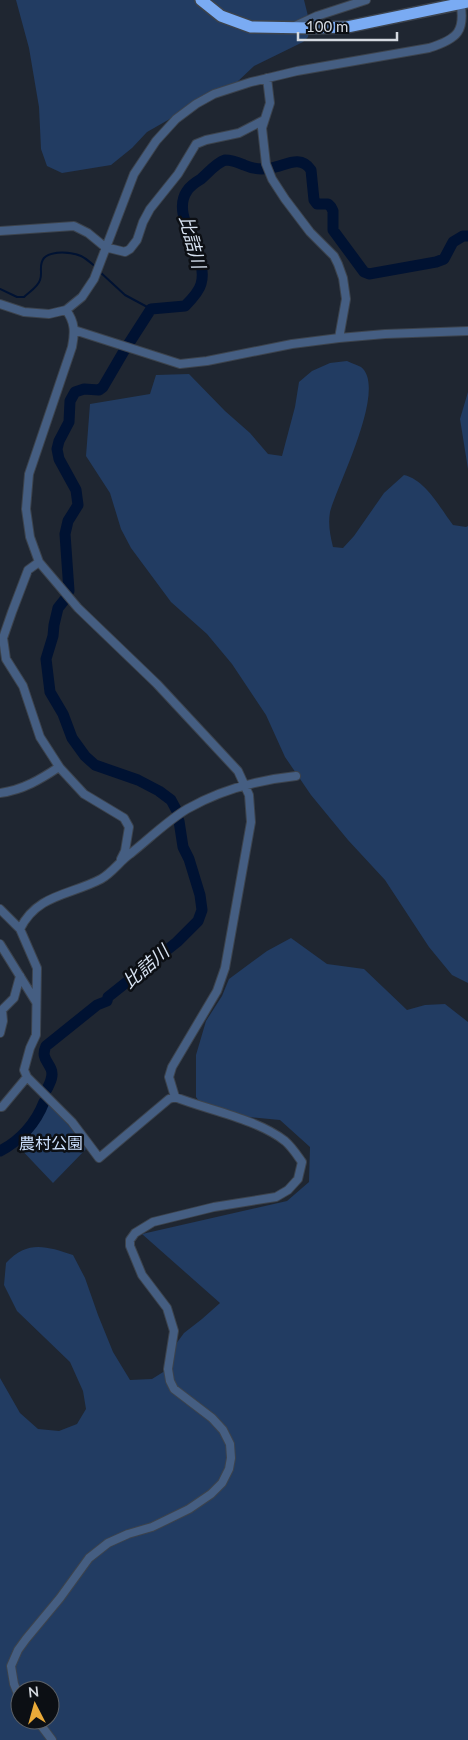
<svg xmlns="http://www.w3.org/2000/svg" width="468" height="1740" font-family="Lato,'Noto Sans JP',sans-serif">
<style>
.green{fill:#223c62;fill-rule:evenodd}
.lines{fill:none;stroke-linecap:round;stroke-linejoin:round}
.stream{stroke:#001232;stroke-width:2}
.river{stroke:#001232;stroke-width:11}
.minor-casing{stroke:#3c434d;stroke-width:10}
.highway-casing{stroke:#3c434d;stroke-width:14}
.minor{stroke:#455e82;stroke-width:8}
.highway{stroke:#7aabf3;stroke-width:11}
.labels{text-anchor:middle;stroke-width:5;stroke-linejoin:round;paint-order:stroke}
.park-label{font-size:16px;fill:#cbdffd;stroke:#0c0f14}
.water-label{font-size:18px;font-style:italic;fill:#d8e3f2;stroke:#0c0f14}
</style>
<rect width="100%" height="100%" fill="#1f2631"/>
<path class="green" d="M16 0H304L310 24 308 37 303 42 254 66 235 84 207 94 168 120 147 132 132 148 111 165 62 173 47 166 41 149 39 107 29 48Z
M347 361C351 363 357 365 361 367 388 388 337 485 330 512 328 524 330 535 333 547L343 548 354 536 384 493 404 475C426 480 440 508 453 525L466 527 468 526V983L452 975 429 947 385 880 348 840 311 795 285 757 266 715 232 664 207 634 171 602 131 548 121 529 110 493 86 456 90 404 150 394 156 375 189 374 225 411 250 433 268 454 282 456 295 407 299 382 312 371 330 363Z
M468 392V469L460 419Z
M291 938 327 964 364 969 407 1010 425 1005 445 1004 468 1022V1740H0V1378L20 1413 38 1429 59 1431 77 1424 86 1409 83 1391 70 1362 17 1311 4 1285 6 1263C27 1240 46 1246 73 1255L85 1278 98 1315 113 1352 130 1380 152 1379 168 1369 173 1348 184 1333 202 1319 220 1303 142 1234 287 1201 309 1182 310 1147 280 1120 227 1115 203 1107 196 1097V1055L206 1021 222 996 229 979 267 951ZM20 1690H50V1720H20Z
M47 1102 71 1128 86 1149 53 1183 16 1144 40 1117Z"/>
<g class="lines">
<path class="stream" d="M100 272 125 295 151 309
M0 289 17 297H24C29 292 38 287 40 280 43 273 38 265 44 258 52 250 72 252 81 256 87 259 92 264 97 268"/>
<path class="river" d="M69 591 65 534 68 521 78 505 76 490 59 459 57 449 59 441 69 422 70 401 75 392 84 389 99 390 103 387 124 351 151 309 185 306C191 300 199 292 201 284 210 254 169 217 187 191 190 186 196 182 201 179 209 172 216 163 225 160 233 160 237 162 244 165 253 169 262 170 271 168 285 166 300 154 311 170L314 200 317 204H328L331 207 333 211V230L364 272 369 274 436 262 444 259 453 242 463 236H468
M66 598 58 608 54 625 53 636 46 659 50 692 63 714 72 738 85 756 95 765 138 780 159 791 171 800 178 813
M47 1089C50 1083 54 1076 51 1069 47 1060 41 1057 46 1046L97 1005 107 1001 108 997 177 942 198 921 202 910 200 895 189 859 183 847 179 821
M0 1151C20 1141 36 1123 44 1102"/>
<g class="minor-casing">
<path id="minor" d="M295 26 317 16 366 0
M267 78 270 103 262 128 266 164 272 179 285 199 310 232 334 256 338 264 343 278 346 299 339 338
M0 231 74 226 88 233 105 247 125 252 130 249 137 240 143 222 150 209 178 174 196 144 206 140 239 133 264 120
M0 304 24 312 49 314 66 310 82 297 94 279 134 174 156 141 176 119 196 104 214 94 251 82 297 71 429 48C458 39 466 31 460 0
M66 310C75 322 75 332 72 347L29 474 26 509 30 537 39 562 78 608 157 684 238 771 249 795 251 822 225 968 217 991 172 1067 169 1077 175 1097
M74 330 180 364 207 361 292 344 339 338 385 334 468 331
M39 562 28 570 12 612 3 638 6 659 23 686 40 737 60 768 84 794 124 818 129 827 125 851 121 859
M0 793C23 790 41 779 59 767
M0 909 20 929
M0 944 36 1002
M0 1033 3 1021 2 1010 14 998 20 976
M0 1107H2L27 1077
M20 1699 14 1684 11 1666 18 1650 26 1639 60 1598 89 1558 108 1543 128 1534 152 1527 189 1509 211 1494 222 1483 229 1469 231 1458 230 1444 223 1430 212 1418 174 1389 170 1381 168 1369 174 1331 167 1308 142 1275 130 1246V1240L135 1233 153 1222 214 1207 276 1197 288 1190 298 1179 302 1162C297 1155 292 1147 285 1141 257 1119 208 1110 175 1097L169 1099 99 1158 72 1122 27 1077 24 1070 30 1048 36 1035 37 968 20 929C37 894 71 895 101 879 112 873 120 861 130 854 149 839 167 821 187 809 220 790 258 780 296 776
M37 1720 52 1740"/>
</g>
<g class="highway-casing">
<path id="highway" d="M201 0 221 16 251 27 311 28 347 27 468 2"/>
</g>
<use href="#minor" class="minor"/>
<use href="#highway" class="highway"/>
</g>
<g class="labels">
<g class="park-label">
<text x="51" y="1149">農村公園</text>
</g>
<g class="water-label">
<text transform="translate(192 242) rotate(75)" y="6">比詰川</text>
<text transform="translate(146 967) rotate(-41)" y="6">比詰川</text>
</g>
</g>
<g transform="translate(35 1705) rotate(354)"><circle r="24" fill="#0c0f14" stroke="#5c6066"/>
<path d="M0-4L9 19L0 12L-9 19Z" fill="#eaaa39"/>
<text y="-8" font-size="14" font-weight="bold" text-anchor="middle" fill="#d4d9e0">N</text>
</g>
<path d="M298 32v8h99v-8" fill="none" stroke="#d4d9e0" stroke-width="2.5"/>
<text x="306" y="32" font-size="15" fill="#d4d9e0" stroke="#0c0f14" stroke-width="4" paint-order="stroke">100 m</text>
</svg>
